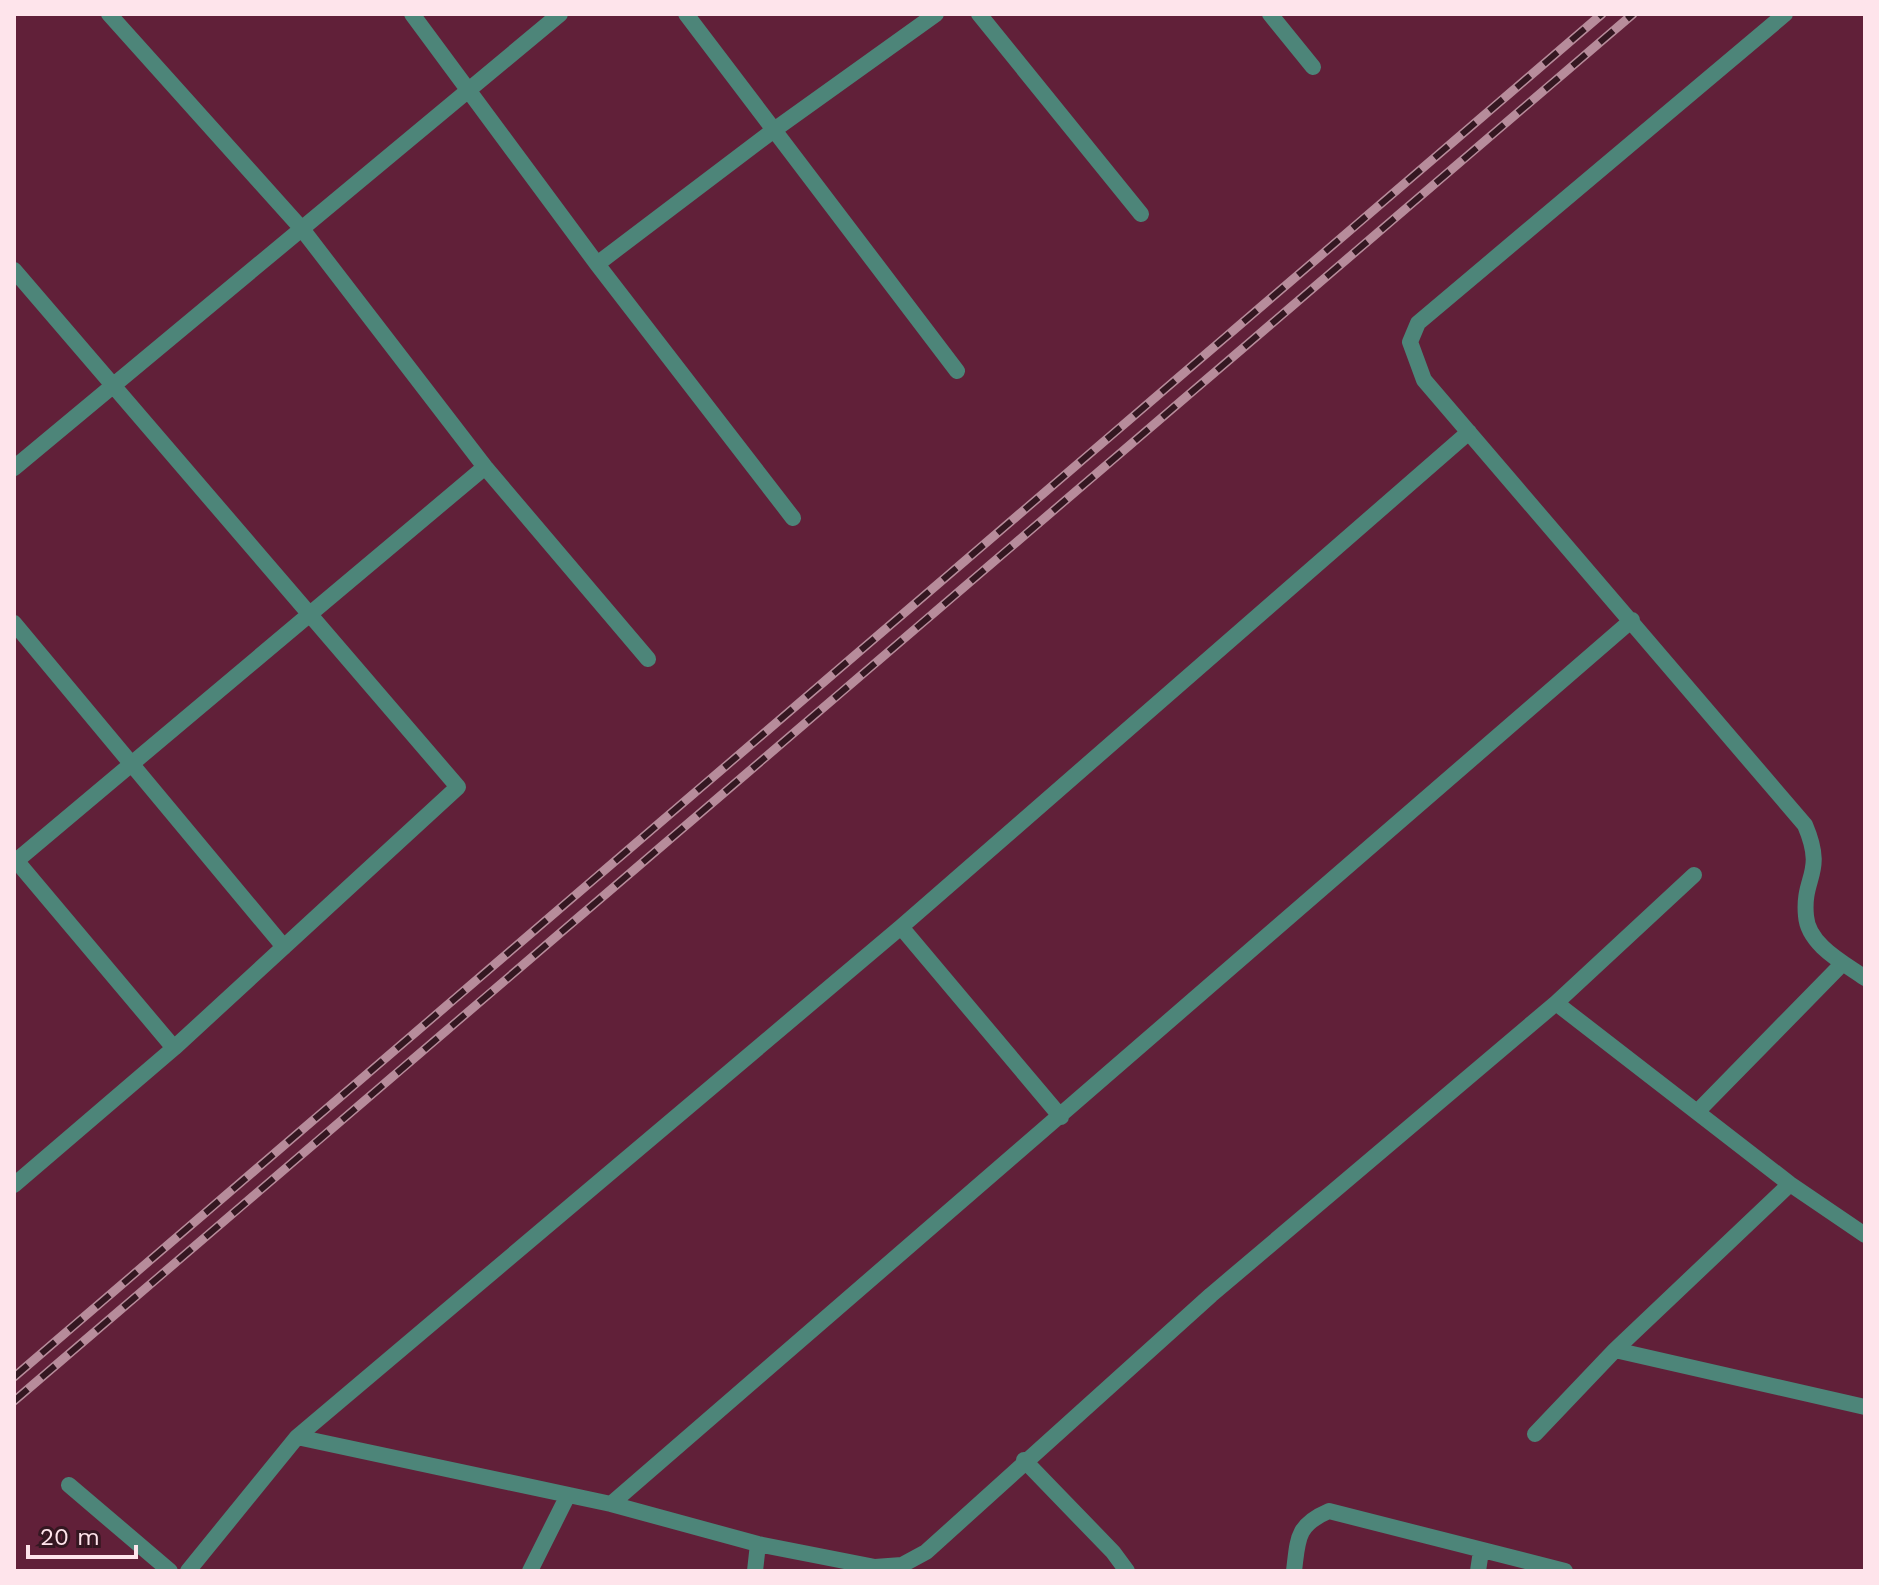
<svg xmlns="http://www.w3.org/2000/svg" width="1879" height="1585" font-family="'Work Sans',sans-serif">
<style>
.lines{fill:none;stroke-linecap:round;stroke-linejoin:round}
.street{stroke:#4d8579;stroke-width:16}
.rail-casing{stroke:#b78c9b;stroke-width:9}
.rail{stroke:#341721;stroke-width:6;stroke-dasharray:18;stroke-linecap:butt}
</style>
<rect width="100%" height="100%" fill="#612039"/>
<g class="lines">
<path class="street" d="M109 14 302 229 485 467 648 659
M412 14 597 264 793 518
M686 14 957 371
M979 14 1141 214
M1270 14 1313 67
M1785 14 1418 323 1410 342 1424 380 1805 825C1826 874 1802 876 1806 916 1808 945 1844 963 1865 978
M597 264 774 130 936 14
M14 270 458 787 174 1048 14 1185
M14 468 560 14
M14 623 284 947
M14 858 174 1048
M16 861 485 467
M901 927 1061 1117
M1556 1003 1694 875
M1697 1112 1843 963
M1615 1350 1865 1407
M1535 1434 1615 1350 1790 1184
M297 1437 611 1504 758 1544 875 1567 902 1565 926 1552 1211 1295 1556 1003 1790 1184 1865 1235
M1024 1460 1113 1552 1127 1571
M69 1485 170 1571
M611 1504 1632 620
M188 1571 297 1437 901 927 1469 432
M530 1571 568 1495
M755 1571 758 1544
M1294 1571C1298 1539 1296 1525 1329 1511L1565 1571
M1478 1571 1481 1551"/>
<g class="rail-casing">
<path id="rail" d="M14 1377 1602 14
M14 1401 1633 14"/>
</g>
<use href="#rail" class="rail"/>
</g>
<rect width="1879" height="1585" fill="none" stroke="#fee4eb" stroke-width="32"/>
<path d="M28 1545v12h108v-12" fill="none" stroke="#fee4eb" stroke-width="4"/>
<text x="40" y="1545" font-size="24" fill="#fee4eb" stroke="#341721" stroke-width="6" paint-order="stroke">20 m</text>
</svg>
